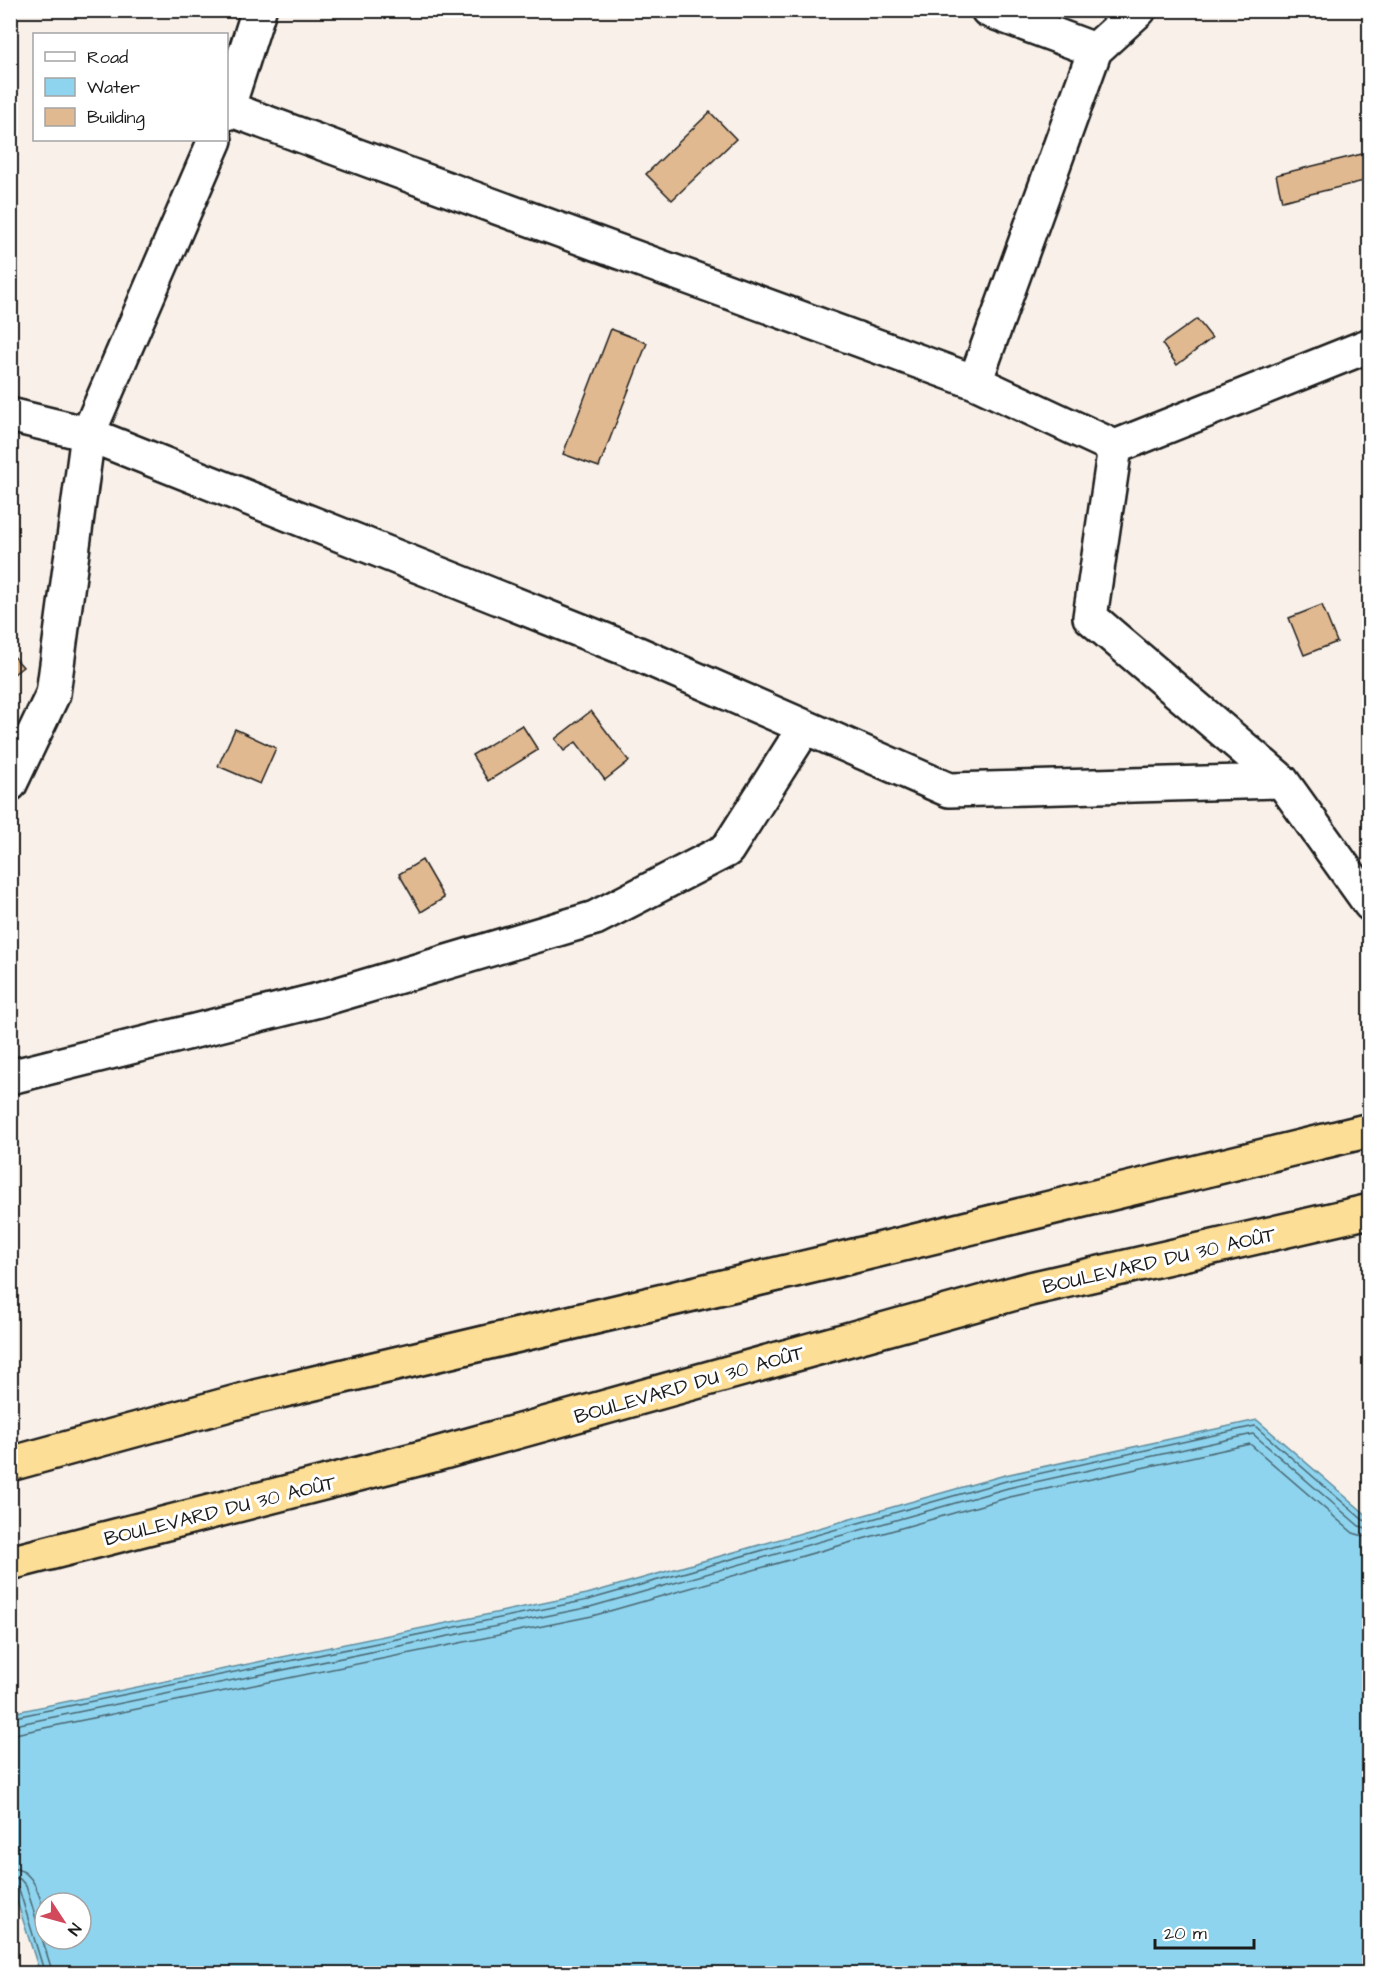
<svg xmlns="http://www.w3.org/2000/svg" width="1380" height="1984" font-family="'Architects Daughter',sans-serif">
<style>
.water{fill:#8ed4ef;stroke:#608a9b;stroke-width:1.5;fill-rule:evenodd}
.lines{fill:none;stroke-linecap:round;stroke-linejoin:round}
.shore{stroke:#4a6670;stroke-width:1.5}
.building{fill:#e1b991;stroke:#1c1c1c;stroke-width:1.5}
.minor-casing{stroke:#1c1c1c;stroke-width:38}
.highway-casing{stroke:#1c1c1c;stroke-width:38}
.minor{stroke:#fff;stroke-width:33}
.highway{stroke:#fdde96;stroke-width:33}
.labels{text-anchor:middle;stroke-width:6;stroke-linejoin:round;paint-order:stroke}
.street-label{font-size:20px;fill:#1c1c1c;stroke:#fff}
</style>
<rect width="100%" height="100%" fill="#f9f1e9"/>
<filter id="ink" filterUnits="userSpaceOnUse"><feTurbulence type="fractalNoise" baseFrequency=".0167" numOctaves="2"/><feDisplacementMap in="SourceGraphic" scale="12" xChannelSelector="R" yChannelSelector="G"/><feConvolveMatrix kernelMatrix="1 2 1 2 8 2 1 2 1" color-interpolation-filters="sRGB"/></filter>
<g filter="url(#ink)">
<path class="water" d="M1257 1420 1369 1517V1973H40L11 1883V1713L587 1594 1005 1475ZM45 1903H81V1939H45Z"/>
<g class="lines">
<path class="shore" d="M10 1718 588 1600 1006 1481 1255 1426 1363 1520 1370 1521
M10 1726 590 1607 1008 1488 1253 1434 1359 1526 1370 1529
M10 1735 592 1616 1010 1497 1250 1444 1353 1533 1370 1538
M10 1868C35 1869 38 1894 45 1913
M10 1877 20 1879 26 1886 53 1974
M10 1884 19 1889 45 1974"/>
</g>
<path class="building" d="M710 112 736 139 672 200 646 174Z
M1362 154 1368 180 1282 201 1276 175Z
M1197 319 1212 338 1177 365 1162 344Z
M611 329 647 343 599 467 563 454Z
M1322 605 1337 642 1304 655 1289 618Z
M10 652 23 667 10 677Z
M591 711 629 761 605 780 576 742 564 751 555 739Z
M522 725 538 750 488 781 472 755Z
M235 729 276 748 260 784 218 766Z
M422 860 444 898 421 912 399 874Z"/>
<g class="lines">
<g class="minor-casing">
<path id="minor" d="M988 10 1095 50
M229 109 975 382 1115 447
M226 113 259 10
M975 382 1095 50 1139 10
M10 415 88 434 627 649 949 790 1282 781 1370 904
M1282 781 1090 617 1115 447 1370 345
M10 784 53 694 88 434 215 140
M10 1077 319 1000 595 918 727 850 805 727"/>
</g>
<g class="highway-casing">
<path id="highway" d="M10 1464 255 1397 829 1262 1370 1130
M10 1563 433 1455 1030 1289 1370 1211"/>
</g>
<use href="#minor" class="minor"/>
<use href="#highway" class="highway"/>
</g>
</g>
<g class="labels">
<g class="street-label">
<text transform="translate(1159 1260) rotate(-13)" y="7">BOULEVARD DU 30 AOÛT</text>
<text transform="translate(689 1384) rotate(-16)" y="7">BOULEVARD DU 30 AOÛT</text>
<text transform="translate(220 1510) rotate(-14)" y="7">BOULEVARD DU 30 AOÛT</text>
</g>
</g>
<rect width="1380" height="1984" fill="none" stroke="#fff" stroke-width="36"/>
<rect x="18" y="18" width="1344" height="1948" fill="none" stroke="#1c1c1c" stroke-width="2" filter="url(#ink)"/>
<rect x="33" y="33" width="195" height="108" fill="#ffffff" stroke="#a4a4a4" stroke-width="1.5"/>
<rect x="45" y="52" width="30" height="9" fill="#ffffff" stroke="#a4a4a4" stroke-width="1.5"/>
<text x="87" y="63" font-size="18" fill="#1c1c1c">Road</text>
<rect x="45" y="78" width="30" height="18" fill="#8ed4ef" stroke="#a4a4a4" stroke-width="1.5"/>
<text x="87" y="93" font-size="18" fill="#1c1c1c">Water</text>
<rect x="45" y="108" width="30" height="18" fill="#e1b991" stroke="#a4a4a4" stroke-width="1.5"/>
<text x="87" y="123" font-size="18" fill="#1c1c1c">Building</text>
<g transform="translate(63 1921) rotate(126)"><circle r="28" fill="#ffffff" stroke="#a4a4a4" stroke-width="1.5"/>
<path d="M0-4.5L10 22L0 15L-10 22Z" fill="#d1495b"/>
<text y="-9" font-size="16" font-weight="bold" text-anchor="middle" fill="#1c1c1c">N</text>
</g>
<path d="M1155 1939v9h99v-9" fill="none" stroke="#1c1c1c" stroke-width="3"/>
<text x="1164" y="1939" font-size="18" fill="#1c1c1c" stroke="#ffffff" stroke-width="4.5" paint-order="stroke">20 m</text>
</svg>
